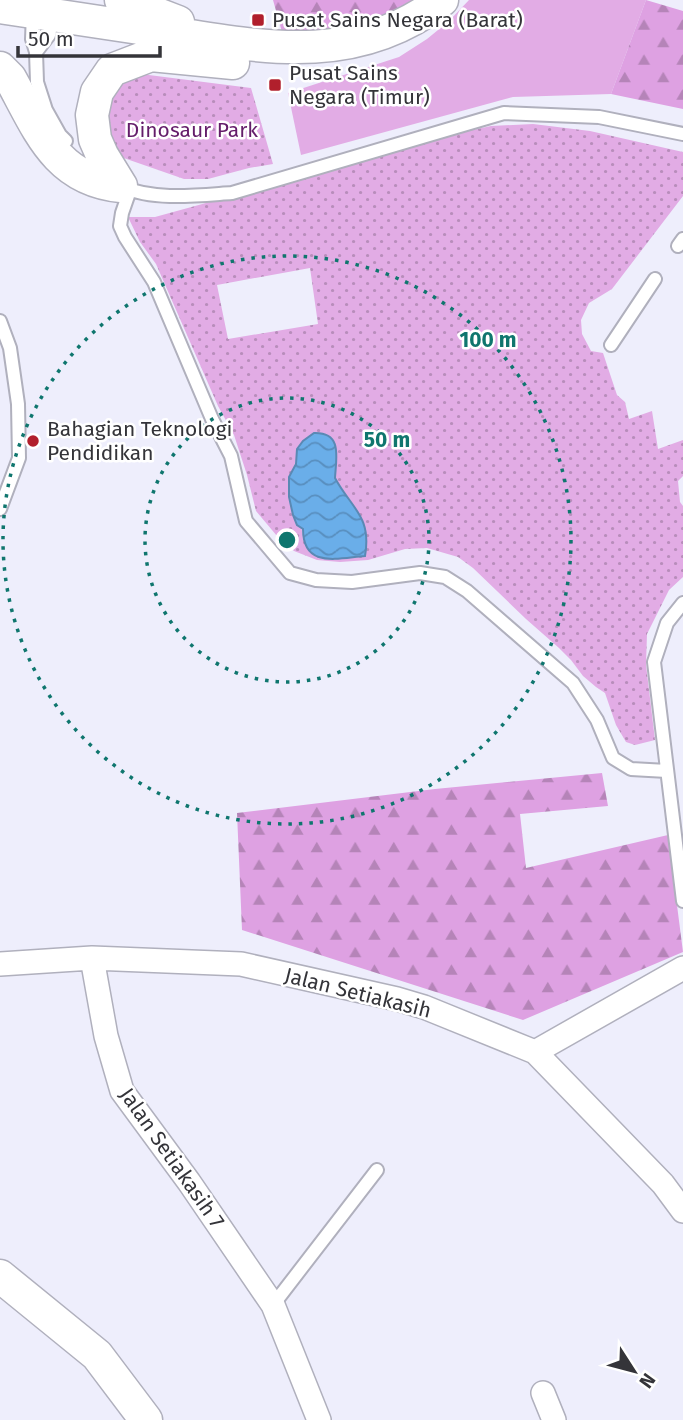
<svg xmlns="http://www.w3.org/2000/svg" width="683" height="1420" font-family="'Fira Sans',sans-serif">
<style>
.grass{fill:#e2ace5}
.forest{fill:url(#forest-firs)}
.park{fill:url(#park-dots);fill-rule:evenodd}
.water{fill:url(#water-waves);stroke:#5a89b4;stroke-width:2}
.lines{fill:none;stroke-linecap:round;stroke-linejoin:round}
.lane-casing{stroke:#b0b0bd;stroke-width:16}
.street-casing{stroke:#b0b0bd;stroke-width:26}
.secondary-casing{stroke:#b0b0bd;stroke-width:35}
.lane{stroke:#fff;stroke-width:12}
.street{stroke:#fff;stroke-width:23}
.secondary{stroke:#fff;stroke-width:32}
.ring{fill:none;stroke:#0f766e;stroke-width:3.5;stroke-dasharray:3.5 7}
.poi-dot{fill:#b11f2c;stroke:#fff;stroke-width:2.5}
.labels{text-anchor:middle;stroke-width:5;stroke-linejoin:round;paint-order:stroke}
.poi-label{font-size:21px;fill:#343439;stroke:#fff;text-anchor:start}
.park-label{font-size:21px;fill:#641d6a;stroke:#fff}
.street-label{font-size:21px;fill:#343439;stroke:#fff}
.centre{fill:#0f766e;stroke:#fff;stroke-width:3.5}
.ring-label{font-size:21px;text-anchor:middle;font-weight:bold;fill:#0f766e;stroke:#fff;stroke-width:5;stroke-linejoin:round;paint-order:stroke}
</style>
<defs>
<pattern id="forest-firs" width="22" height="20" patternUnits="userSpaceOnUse" patternTransform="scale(1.75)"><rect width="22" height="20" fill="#dea1e2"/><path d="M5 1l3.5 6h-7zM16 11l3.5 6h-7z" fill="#b584b8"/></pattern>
<pattern id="park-dots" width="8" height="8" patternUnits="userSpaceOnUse" patternTransform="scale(1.75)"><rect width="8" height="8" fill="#e2ace5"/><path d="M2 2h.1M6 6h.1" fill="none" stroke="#b88dbb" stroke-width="1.8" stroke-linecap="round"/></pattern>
<pattern id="water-waves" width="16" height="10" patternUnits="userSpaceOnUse" patternTransform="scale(1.75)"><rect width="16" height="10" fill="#6aaee9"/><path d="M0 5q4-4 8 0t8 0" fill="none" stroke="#588ebe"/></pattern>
</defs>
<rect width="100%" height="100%" fill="#eeeefc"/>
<path class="grass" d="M469 0H646L611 94 513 97 301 155 288 93 399 57 427 39 449 21Z"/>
<path class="forest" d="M273 0H422L351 33 282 32Z
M646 0 683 11V109L611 94Z
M602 773 608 806 520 814 526 868 668 835 683 952 523 1020 242 930 237 813 435 789Z"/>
<path class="park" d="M141 74 251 88 273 164 249 168 208 179H184L118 156 109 143 104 113 110 86Z
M533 124 590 131 683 152V196L612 289 589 303 581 320 582 334 591 351 603 353 617 395 625 402 629 419 652 411 658 449 683 440V476L678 481 680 502 683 506V577L669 590 647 634 646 665 655 740 635 745 626 742 616 725 605 693 596 687 583 676 571 660 559 648 526 619 473 568 458 557 427 548 405 549 368 560 340 562 317 560 294 551 277 536 256 511 247 475 234 435 218 406 156 264 140 242 128 217H155L463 132 491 126ZM310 268 318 324 228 339 217 285ZM298 449 337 453 335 478 360 515 365 555 323 558 303 540C303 521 292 514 289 498 286 480 297 466 298 449Z"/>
<path class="water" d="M314 433C343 432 336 458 335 478 351 508 372 516 365 556 338 558 303 569 303 529L297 525 293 515 289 497V477L296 464 297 449 303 441Z"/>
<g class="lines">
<g class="lane-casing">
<path id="lane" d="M33 13 32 39 36 52 37 82 46 110 60 135 66 141
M36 52 49 35 53 16
M124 187C153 201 201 195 232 193L504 113 599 117 683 134
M130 190 122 213 120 226 125 237 154 282 212 419 231 456 246 521 290 573 316 580 352 582 420 573 445 577 467 591 573 683 597 720 613 758 631 769 667 771
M678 246 683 239
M0 321 10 348 18 404 19 458 0 509
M611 345 655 279
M683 603 667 623 654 662 683 901
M273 1305 377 1170"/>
</g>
<g class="street-casing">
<path id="street" d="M92 958 106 1036 122 1091 189 1182 273 1305 319 1420
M0 964 92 958 241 964 397 999 424 1007 535 1052 663 1184 683 1211
M535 1052 683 968
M543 1393 554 1420"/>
</g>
<g class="secondary-casing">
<path id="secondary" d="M121 0 178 22
M0 7C53 15 106 23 159 31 260 47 355 68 442 0
M0 68 10 78C38 128 55 180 121 186
M121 186 102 155 95 139 92 115 97 92 112 70 151 55 233 63
M0 1276 97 1355 146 1420"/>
</g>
<use href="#lane" class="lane"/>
<use href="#street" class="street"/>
<use href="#secondary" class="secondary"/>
</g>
<g class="ring">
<circle cx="287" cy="540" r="142"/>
<circle cx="287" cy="540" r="284"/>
</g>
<g class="poi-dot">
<rect x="251" y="13" width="14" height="14" rx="3.5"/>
<rect x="268" y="78" width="14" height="14" rx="3.5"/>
<circle cx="33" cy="441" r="7"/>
</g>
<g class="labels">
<g class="poi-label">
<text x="272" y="27">Pusat Sains Negara (Barat)</text>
<text x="289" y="80">Pusat Sains<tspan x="289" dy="24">Negara (Timur)</tspan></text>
<text x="47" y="436">Bahagian Teknologi<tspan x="47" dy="24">Pendidikan</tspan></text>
</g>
<g class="park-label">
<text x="192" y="137">Dinosaur Park</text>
</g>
<g class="street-label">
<text transform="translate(358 993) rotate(14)" y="7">Jalan Setiakasih</text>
<text transform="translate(172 1158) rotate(55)" y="7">Jalan Setiakasih 7</text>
</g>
</g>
<circle cx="287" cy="540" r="10" class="centre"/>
<g class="ring-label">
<text x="488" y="347">100 m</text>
<text x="387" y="447">50 m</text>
</g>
<g transform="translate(634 1371) rotate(126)" stroke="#ffffff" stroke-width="5" paint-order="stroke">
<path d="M0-5L12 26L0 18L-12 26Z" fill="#343439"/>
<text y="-10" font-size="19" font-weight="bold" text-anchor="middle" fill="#343439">N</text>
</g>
<path d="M18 46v10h142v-10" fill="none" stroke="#343439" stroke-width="3.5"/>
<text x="28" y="46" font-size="21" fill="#343439" stroke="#ffffff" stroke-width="5" paint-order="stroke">50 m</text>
</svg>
